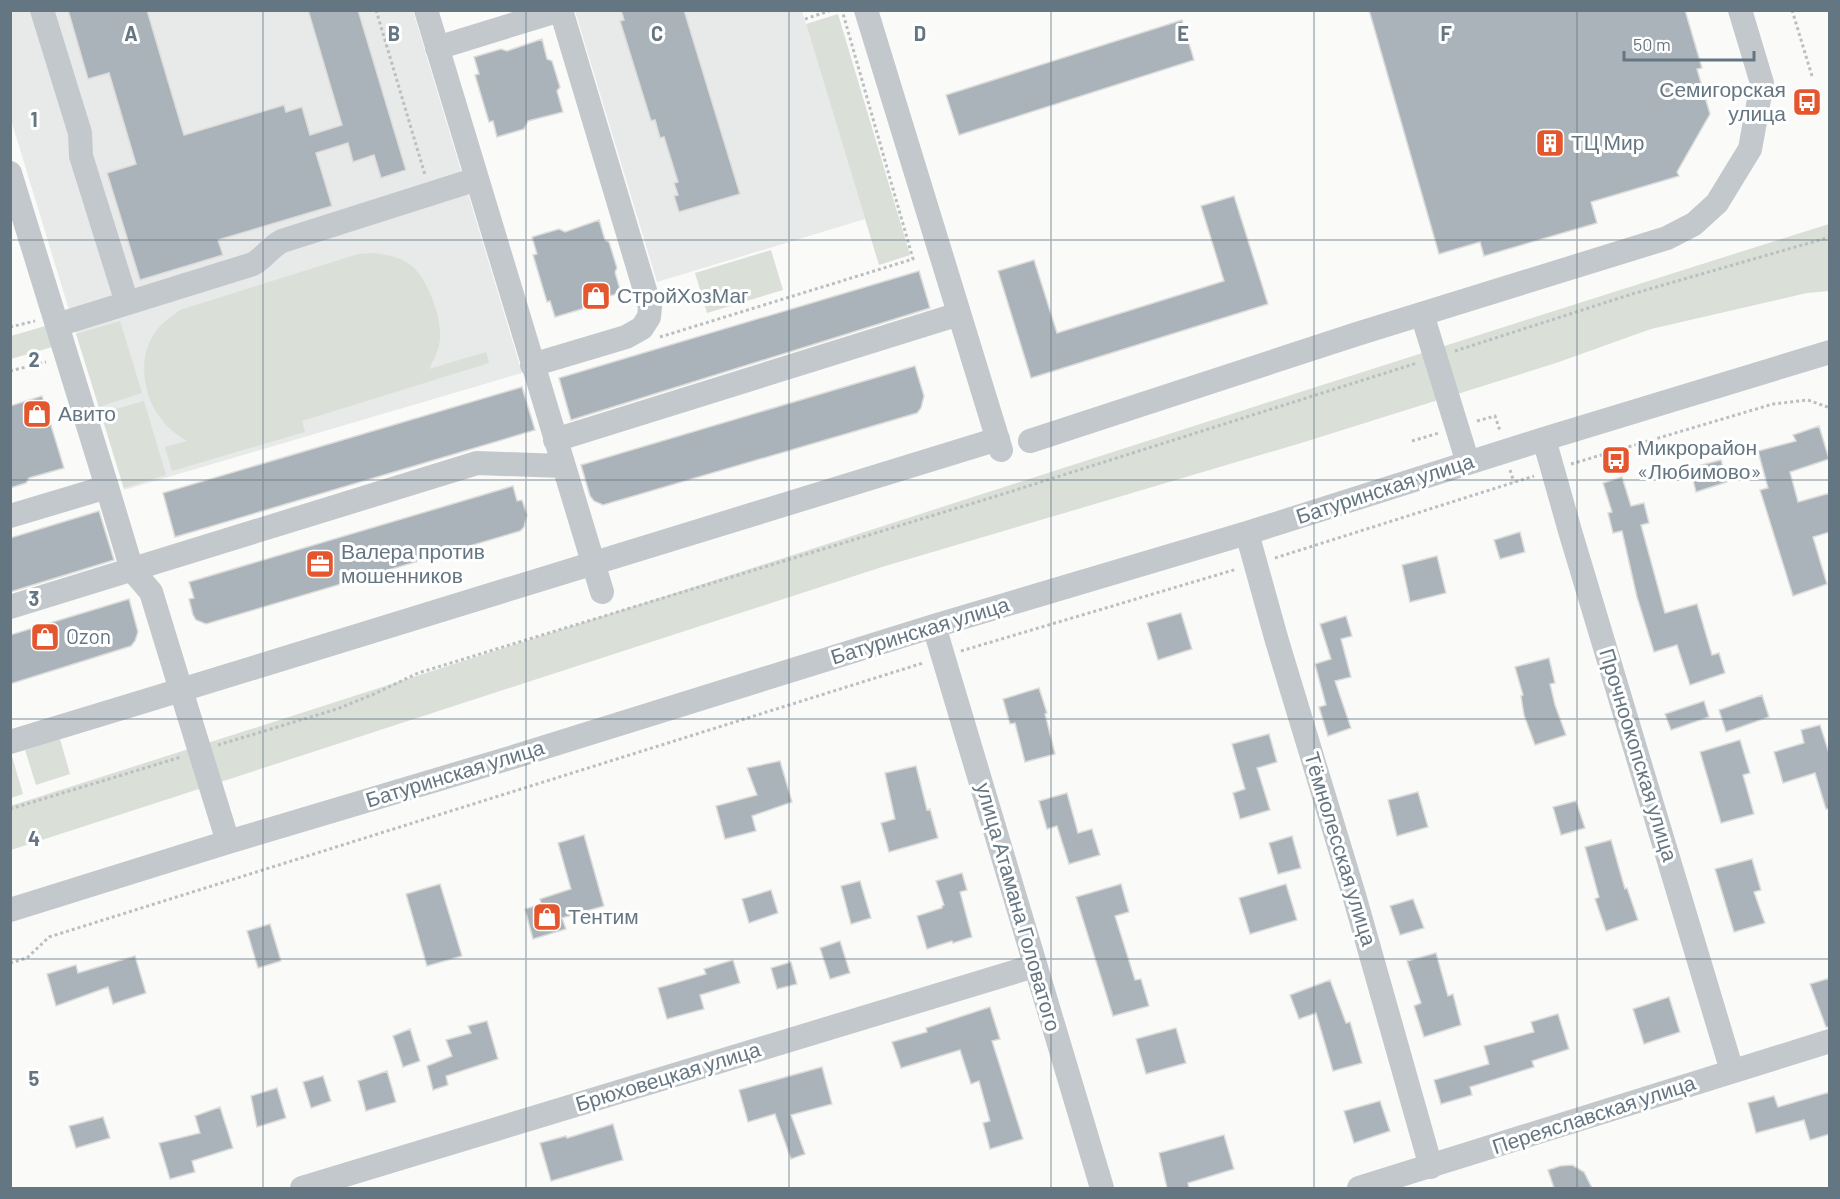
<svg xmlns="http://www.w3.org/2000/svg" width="1840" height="1199" font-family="Barlow,sans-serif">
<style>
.built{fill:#e8e9e9}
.green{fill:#dadfd7}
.building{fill:#aab3b9;stroke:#dcdcda;stroke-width:1.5}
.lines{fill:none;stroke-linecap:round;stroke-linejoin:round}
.path{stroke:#bbbfc2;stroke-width:3;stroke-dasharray:3 3;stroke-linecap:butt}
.minor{stroke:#c3c8cc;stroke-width:24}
.grid{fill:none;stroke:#657683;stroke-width:1.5;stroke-opacity:0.55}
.labels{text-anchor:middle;stroke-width:6;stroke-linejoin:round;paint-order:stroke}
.poi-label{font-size:21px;fill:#657683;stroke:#fff;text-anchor:start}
.street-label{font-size:21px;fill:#657683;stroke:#fff}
.grid-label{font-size:20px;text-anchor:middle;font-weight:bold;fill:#657683;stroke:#fff;stroke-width:6;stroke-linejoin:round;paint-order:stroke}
</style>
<rect width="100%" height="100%" fill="#fafaf8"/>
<path class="built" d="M10 11H413L522 373 124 490 11 120Z
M575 11H802L865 219 657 282Z"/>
<path class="green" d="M838 14 910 255 879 265 806 24Z
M1829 224V291L1807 293 1651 329 1556 363 1301 443 882 567 11 850 10 806C617 613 1222 415 1829 224Z
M771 250 783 290 707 313 695 273Z
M372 253C385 254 401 257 412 266 428 280 442 318 440 339 439 350 434 359 429 369L486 352 489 363 302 421 305 432 172 471 165 447 187 441C178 435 168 429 162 420 143 397 137 358 155 332 162 323 170 317 180 310L358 254Z
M120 321 142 393 99 407 76 334Z
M52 324 59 345 11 359V336Z
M144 401 166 475 124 488 101 413Z
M60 739 70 774 36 785 25 750Z
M11 753 23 794 11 798 10 754Z"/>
<path class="building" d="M68 10H147L184 135 284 105 286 112 302 107 310 135 342 125 308 10H358L406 170 381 178 374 155 353 162 348 143 316 153 332 206 218 240 223 255 140 280 107 173 136 164 109 73 88 79Z
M621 10H684L740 194 679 212 674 196 678 195 674 183 678 182 664 137 660 138 655 120 651 121 620 21 624 20Z
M1369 10H1685L1702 68 1697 69 1710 114 1677 172 1679 176 1591 202 1597 223 1484 256 1480 242 1439 254Z
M1182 20 1194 60 959 135 946 95Z
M542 39 547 59 552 61 560 87 557 91 563 112 528 121 524 129 497 137 493 121 489 122 475 75 479 74 474 57 501 49 507 51Z
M1234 196 1268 304 1031 378 998 271 1034 260 1057 333 1224 281 1201 206Z
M599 220 605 240 609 242 617 268 615 272 621 293 586 302 582 309 555 317 550 301 547 302 533 255 537 254 532 237 559 229 565 232Z
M919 271 930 308 571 420 559 378Z
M915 366 924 396 921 408 917 413 603 505 594 501 590 496 581 465Z
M522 387 535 430 175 537 163 493Z
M42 396 64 468 29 478 26 483 10 488V406Z
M1819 426 1829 459 1790 472 1798 502 1830 493V532L1813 537 1827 584 1793 596 1760 490 1768 488 1758 451 1796 441 1793 435Z
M1721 460 1727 482 1696 492 1690 468Z
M1622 477 1631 506 1644 503 1649 523 1641 525 1665 613 1697 604 1712 655 1719 653 1725 673 1690 685 1677 645 1654 652 1637 597 1622 531 1613 533 1608 513 1612 512 1603 483Z
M513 486 517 501 522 500 527 515 524 527 520 531 206 624 196 620 193 615 189 599 194 598 189 582Z
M99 511 114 560 10 592V538Z
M1520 532 1525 552 1500 559 1494 540Z
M1437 556 1446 593 1410 602 1402 565Z
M129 599 138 632 135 641 131 646 10 684V635Z
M1181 613 1192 649 1158 660 1147 623Z
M1346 616 1352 636 1341 639 1351 677 1335 681 1351 728 1328 736 1319 707 1326 705 1315 664 1331 659 1320 624Z
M1549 658 1555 683 1550 684 1555 705 1566 735 1535 745 1524 715 1521 696 1523 695 1515 667Z
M1039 688 1047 713 1045 714 1055 754 1025 762 1015 723 1010 724 1003 699Z
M1762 695 1769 717 1726 732 1719 710Z
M1704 701 1709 717 1671 730 1665 714Z
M1820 725 1830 756V809H1826L1815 773 1783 783 1774 752 1804 743 1801 730Z
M1269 734 1277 762 1257 768 1270 810 1240 819 1233 793 1245 789 1232 744Z
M1740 740 1750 773 1743 775 1754 814 1721 823 1700 752Z
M780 761 792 802 752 816 756 831 725 839 716 806 757 795 747 768Z
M916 766 927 810 930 809 938 838 889 852 881 823 895 819 885 773Z
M1418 792 1428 827 1397 836 1388 800Z
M1067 793 1078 833 1092 829 1100 855 1069 864 1057 826 1047 829 1039 801Z
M1576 801 1585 828 1561 835 1553 807Z
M584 835 604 906 562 918 566 929 533 939 525 909 541 904 540 899 571 889 558 843Z
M1292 836 1301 868 1278 874 1269 843Z
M1611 840 1625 889 1627 888 1638 920 1606 931 1595 899 1599 897 1585 847Z
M1752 859 1761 890 1754 892 1765 923 1734 932 1715 869Z
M962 873 967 890 960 892 972 937 953 943 952 941 927 949 917 916 942 908V906L944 905 936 881Z
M860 881 871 918 851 924 841 886Z
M440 884 462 956 427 966 406 894Z
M1121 884 1129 912 1115 916 1135 980 1141 979 1149 1006 1113 1016 1076 897Z
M1286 884 1297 920 1250 934 1239 898Z
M771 890 778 913 749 923 742 899Z
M1413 899 1424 928 1400 935 1390 906Z
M270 924 281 961 258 968 247 931Z
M840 941 850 973 830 979 820 948Z
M1436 953 1448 996 1453 994 1461 1025 1424 1037 1414 1006 1421 1003 1407 961Z
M135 956 146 993 113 1004 108 987 56 1006 47 974 76 965 78 973Z
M733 960 740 983 700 995 704 1009 667 1019 658 988 706 974 704 969Z
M791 962 797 984 777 989 771 968Z
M1830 978V1027H1826L1810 984Z
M1330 980 1346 1023 1350 1022 1362 1063 1333 1071 1316 1013 1299 1019 1290 995Z
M1669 997 1680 1032 1644 1044 1633 1009Z
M990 1007 1000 1039 992 1041 1023 1139 990 1149 983 1123 990 1121 979 1081 971 1084 960 1050 901 1068 892 1042 927 1032 926 1028Z
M1558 1014 1569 1049 1532 1061 1534 1067 1470 1087 1472 1095 1441 1104 1434 1080 1489 1064 1484 1046 1534 1032 1531 1022Z
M487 1021 498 1059 446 1076 448 1085 433 1090 427 1066 452 1056 446 1040 471 1033 468 1026Z
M1176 1028 1186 1063 1146 1074 1136 1039Z
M410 1029 420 1061 403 1067 393 1036Z
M822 1067 832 1104 791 1115 805 1154 791 1159 775 1114 748 1122 739 1090Z
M387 1071 396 1102 366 1111 358 1081Z
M323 1076 331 1101 311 1108 303 1082Z
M277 1088 286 1118 257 1127 251 1096Z
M1830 1092V1134L1810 1140 1804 1120 1756 1133 1748 1103 1774 1096 1778 1107Z
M1380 1101 1390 1131 1354 1143 1344 1111Z
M220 1107 233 1148 192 1161 195 1172 170 1179 159 1143 200 1133 195 1116Z
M103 1117 110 1138 76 1148 69 1126Z
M613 1124 623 1160 551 1181 540 1143 566 1136 567 1138Z
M1224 1135 1234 1169 1188 1183 1189 1188H1167L1159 1153Z
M1572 1165 1584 1172 1592 1188H1554L1548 1170 1560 1166Z"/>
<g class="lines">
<path class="path" d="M376 10 425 175
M1792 10 1812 76
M805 19 832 10
M10 327 35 321
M660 337 913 259 842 10
M1455 351 1632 294 1830 237
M10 371 46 362
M1477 421 1495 416 1500 431
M1412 441 1439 433
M1571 464 1773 404 1808 400 1830 408
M1510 470 1514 482
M1275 558 1534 476
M961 651 1237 569
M218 745 337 709 374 694 418 673 1003 494 1417 363
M10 809 181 757
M10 963 27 958 49 937 923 663"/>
<path class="minor" d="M42 10 80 133 81 156 127 303
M426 10 602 592
M866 10 1001 450
M437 48 560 10
M10 173 107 487 10 516
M1422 314 1468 463
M57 325 253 264C264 258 270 247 282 241L477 179
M532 365 626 337 642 328 649 317 650 307 561 10
M1544 439 1570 531 1732 1071
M555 440 959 314
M1030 441 1357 334 1667 238 1694 224 1717 203 1750 149 1762 83 1740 10
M1247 533 1277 641 1354 895 1431 1167
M10 607 477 463 563 466
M934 626 1102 1188
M10 742 181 690 151 592 132 570 107 487
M228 842 181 690 998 439
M10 910 228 842 510 758 934 626 1247 533 1544 439 1830 352
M302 1188 1034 966
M1359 1188 1830 1041"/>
</g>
<path class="grid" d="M263 10V1188M526 10V1188M789 10V1188M1051 10V1188M1314 10V1188M1577 10V1188M10 240H1830M10 480H1830M10 719H1830M10 959H1830"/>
<defs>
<g id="bus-square" transform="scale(1.5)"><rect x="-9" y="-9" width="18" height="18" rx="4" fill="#e4572e" stroke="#fff"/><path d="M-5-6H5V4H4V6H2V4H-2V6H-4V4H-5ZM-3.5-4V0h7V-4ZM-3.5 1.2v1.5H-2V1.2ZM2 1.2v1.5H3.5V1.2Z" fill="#fff"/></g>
<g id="building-square" transform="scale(1.5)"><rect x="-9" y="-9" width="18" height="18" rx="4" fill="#e4572e" stroke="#fff"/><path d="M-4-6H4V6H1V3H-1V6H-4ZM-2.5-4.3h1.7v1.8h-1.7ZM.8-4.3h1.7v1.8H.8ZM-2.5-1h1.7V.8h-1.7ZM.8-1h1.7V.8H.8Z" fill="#fff"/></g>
<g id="shop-square" transform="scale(1.5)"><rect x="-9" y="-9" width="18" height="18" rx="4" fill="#e4572e" stroke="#fff"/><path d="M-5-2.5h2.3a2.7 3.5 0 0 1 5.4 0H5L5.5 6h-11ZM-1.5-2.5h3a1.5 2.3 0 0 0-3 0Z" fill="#fff"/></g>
<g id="office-square" transform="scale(1.5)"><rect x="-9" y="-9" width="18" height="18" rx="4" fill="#e4572e" stroke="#fff"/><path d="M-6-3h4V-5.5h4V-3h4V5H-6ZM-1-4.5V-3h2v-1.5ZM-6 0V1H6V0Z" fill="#fff"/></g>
</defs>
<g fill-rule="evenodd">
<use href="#bus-square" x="1807" y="102"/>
<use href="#building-square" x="1550" y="143"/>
<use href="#shop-square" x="596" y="296"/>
<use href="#shop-square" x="37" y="414"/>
<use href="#bus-square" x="1616" y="460"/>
<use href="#office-square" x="320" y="564"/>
<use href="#shop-square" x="45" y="637"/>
<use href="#shop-square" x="547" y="917"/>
</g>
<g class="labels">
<g class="poi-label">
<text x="1786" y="97" text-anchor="end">Семигорская<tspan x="1786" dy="24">улица</tspan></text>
<text x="1571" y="150">ТЦ Мир</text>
<text x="617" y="303">СтройХозМаг</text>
<text x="58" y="421">Авито</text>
<text x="1637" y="455">Микрорайон<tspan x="1637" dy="24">«Любимово»</tspan></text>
<text x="341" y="559">Валера против<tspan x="341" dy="24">мошенников</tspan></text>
<text x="66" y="644">Ozon</text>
<text x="568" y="924">Тентим</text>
</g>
<g class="street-label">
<text transform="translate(1385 489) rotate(-18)" y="7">Батуринская улица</text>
<text transform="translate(920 631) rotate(-17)" y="7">Батуринская улица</text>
<text transform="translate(1638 755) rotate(73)" y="7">Прочноокопская улица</text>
<text transform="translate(455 774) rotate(-17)" y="7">Батуринская улица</text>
<text transform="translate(1340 849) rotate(73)" y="7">Тёмнолесская улица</text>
<text transform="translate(1018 907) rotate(74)" y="7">улица Атамана Головатого</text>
<text transform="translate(668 1077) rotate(-17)" y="7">Брюховецкая улица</text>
<text transform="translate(1594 1115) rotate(-18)" y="7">Переяславская улица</text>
</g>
</g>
<g class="grid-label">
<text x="131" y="41">A</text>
<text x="394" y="41">B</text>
<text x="657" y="41">C</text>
<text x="920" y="41">D</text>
<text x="1183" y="41">E</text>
<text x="1446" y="41">F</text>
<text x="34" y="127">1</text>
<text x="34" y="367">2</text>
<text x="34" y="606">3</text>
<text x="34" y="846">4</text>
<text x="34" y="1086">5</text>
</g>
<rect width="1840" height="1199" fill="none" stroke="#657683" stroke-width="24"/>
<path d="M1624 51v9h130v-9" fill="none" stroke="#657683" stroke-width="3"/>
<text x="1633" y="51" font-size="18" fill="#657683" stroke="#ffffff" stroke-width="4.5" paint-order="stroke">50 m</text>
</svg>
